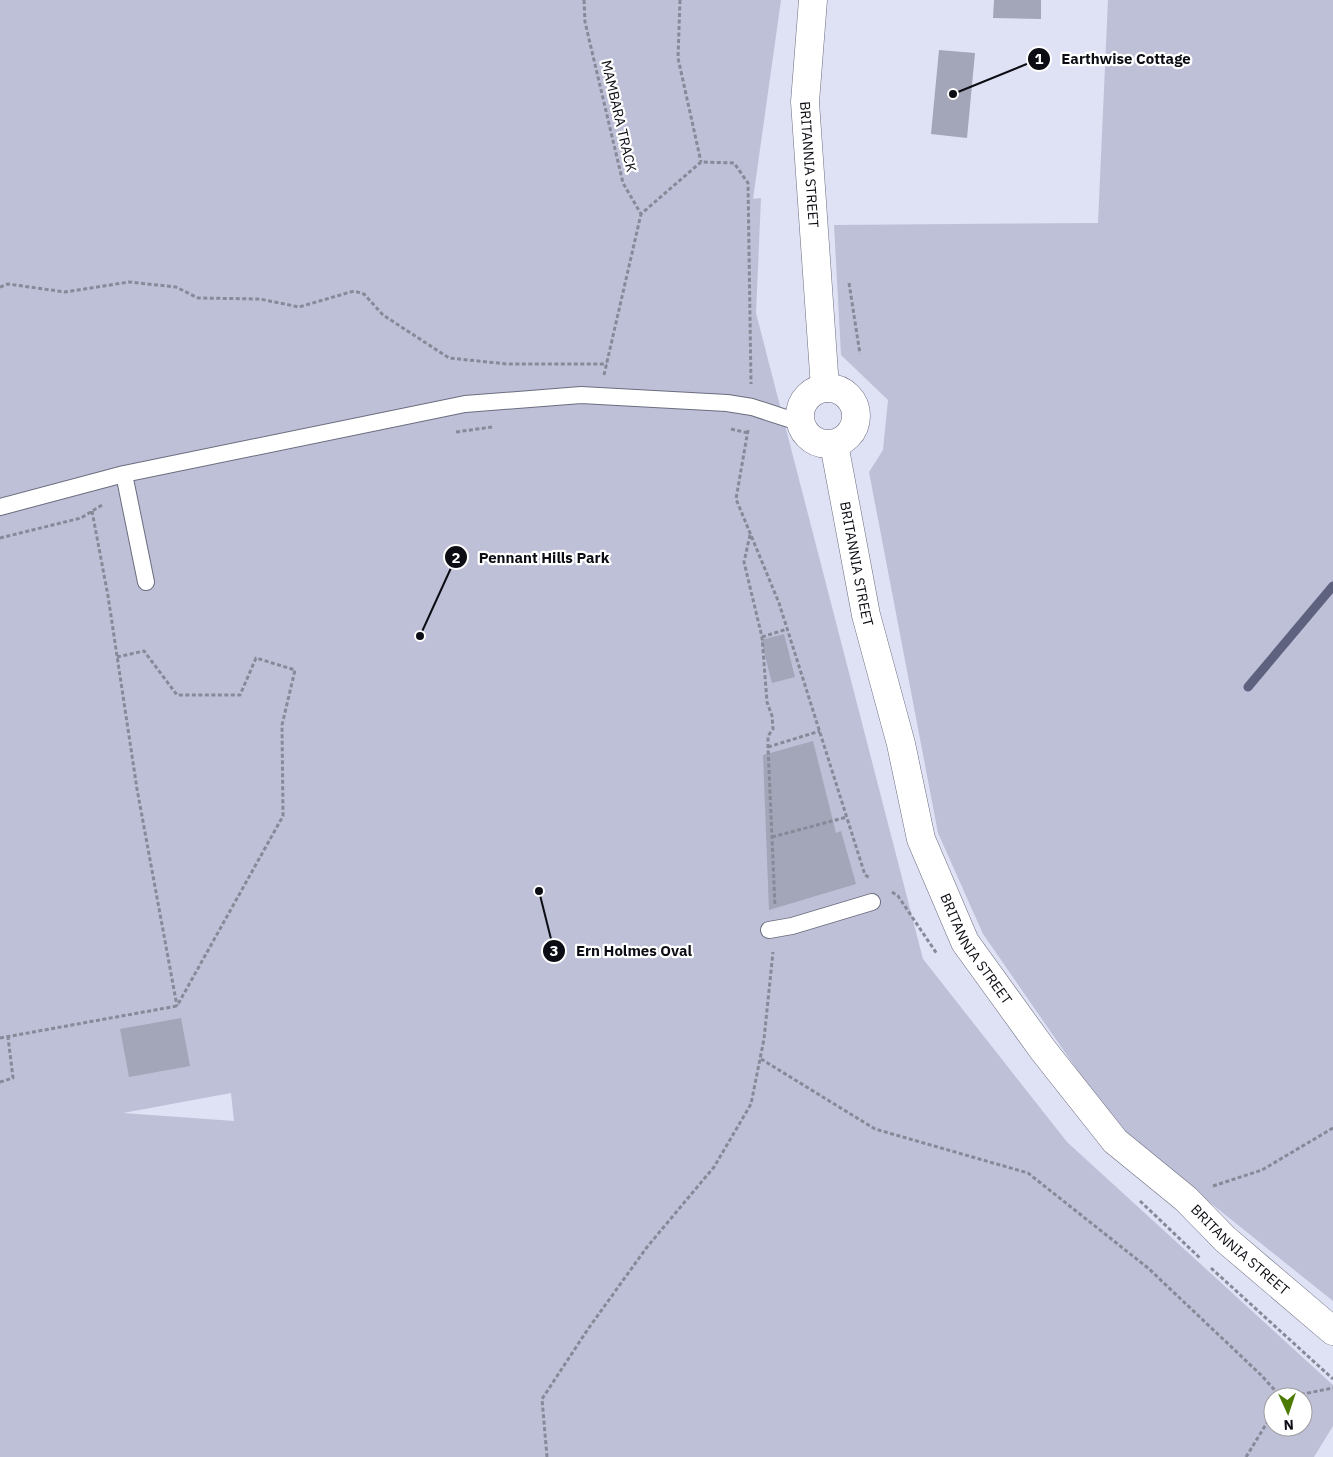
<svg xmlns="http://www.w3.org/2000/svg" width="1333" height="1457" font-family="'IBM Plex Sans',sans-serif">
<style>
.green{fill:#bec0d8;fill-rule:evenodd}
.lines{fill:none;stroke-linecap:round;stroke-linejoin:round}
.stream{stroke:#5f627e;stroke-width:9}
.building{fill:#a3a5b8}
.lane-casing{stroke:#6b6d7f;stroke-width:18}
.street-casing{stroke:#6b6d7f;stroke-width:29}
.path{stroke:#888998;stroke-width:3;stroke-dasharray:4 2.5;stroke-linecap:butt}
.lane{stroke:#fff;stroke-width:16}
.street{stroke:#fff;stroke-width:28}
.labels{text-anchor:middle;stroke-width:4.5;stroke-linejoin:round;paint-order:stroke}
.street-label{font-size:14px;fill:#0c0d14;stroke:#fff}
.leader{fill:none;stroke:#0c0d14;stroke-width:2}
.callout-dot{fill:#0c0d14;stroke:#fff;stroke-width:2}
.mark-label{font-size:15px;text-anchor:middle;font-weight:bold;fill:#fff}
.callout-label{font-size:15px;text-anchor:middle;font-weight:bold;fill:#0c0d14;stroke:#fff;stroke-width:4.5;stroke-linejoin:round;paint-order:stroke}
</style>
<rect width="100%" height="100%" fill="#dfe1f5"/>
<path class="green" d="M0 0H781L753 199 761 198 756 313 923 959 1067 1142 1333 1385V1426L1314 1457H0ZM231 1093 234 1121 123 1113ZM1273 1397H1303V1427H1273Z
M1108 0H1333V1301L1118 1129 983 934 938 833 869 472 883 450 888 400 841 355 834 225 1098 223Z"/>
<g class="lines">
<path class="stream" d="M1248 687 1333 586"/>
</g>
<path class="building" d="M994 0H1041V19L993 18Z
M939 50 975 53 967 138 931 134Z
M784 634 795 677 772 683 761 640Z
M813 741 836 833 841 831 856 884 769 910 763 755Z
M181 1018 190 1066 129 1077 120 1029Z"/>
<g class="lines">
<g class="lane-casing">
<path id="lane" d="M124 474 146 582
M0 507 124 474 465 404 581 395 727 403 752 407 801 423
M769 930 792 926 872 902"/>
</g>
<g class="street-casing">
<g id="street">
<path id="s1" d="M813 0 805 102 825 388"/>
<circle cx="828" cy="416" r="28"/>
<path id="s2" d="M834 444 866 615 901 744 921 839 965 942 1043 1050 1115 1141 1186 1199 1225 1239 1333 1331"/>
</g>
</g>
<path class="path" d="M584 0 585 22 623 183 641 214 701 162 734 163 748 183 751 384
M680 0 678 58 701 162
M849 283 860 354
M0 287 8 284 65 292 129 282 176 287 198 298 260 299 299 307 354 291 364 294 383 315 449 358 507 364H607
M604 375 641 214
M731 429 748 433
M748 430 736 499 779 603 865 875 870 878
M456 432 492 427
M92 511 108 596 137 789 177 1006
M750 535 744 562 762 637 767 702 772 716 773 729 768 736V747L775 906
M0 538 81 518 102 505
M762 637 787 629
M117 657 144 651 177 695H240L256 658 295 670 282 725 283 816 177 1006
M768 747 820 731
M772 837 847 817
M892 892 898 896 937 954
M0 1038 177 1006
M761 1059 875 1129 1028 1173 1148 1268 1261 1375 1281 1397
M0 1082 13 1078 8 1037
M1213 1186 1262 1170 1333 1128
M1140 1201 1201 1259
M1211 1268 1333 1379
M1288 1397 1333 1388
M547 1457 542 1399 588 1329 647 1247 714 1167 751 1104 764 1039 773 952
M1246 1457 1273 1413"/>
<use href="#lane" class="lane"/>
<use href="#street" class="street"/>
</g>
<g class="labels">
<g class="street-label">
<text transform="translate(619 116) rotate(77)" y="5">MAMBARA TRACK</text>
<text dy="5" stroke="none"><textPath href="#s1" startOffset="165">BRITANNIA STREET</textPath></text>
<text dy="5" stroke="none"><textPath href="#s2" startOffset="122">BRITANNIA STREET</textPath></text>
<text dy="5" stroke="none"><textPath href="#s2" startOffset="528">BRITANNIA STREET</textPath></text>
<text dy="5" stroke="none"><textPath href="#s2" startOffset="932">BRITANNIA STREET</textPath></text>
</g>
</g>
<path class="leader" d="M953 94L1039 59M420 636L456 557M539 891L554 951"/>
<g class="callout-dot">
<circle cx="953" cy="94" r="5"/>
<circle cx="420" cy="636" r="5"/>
<circle cx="539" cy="891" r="5"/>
<circle cx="1039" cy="59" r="12"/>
<circle cx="456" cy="557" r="12"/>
<circle cx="554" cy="951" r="12"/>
</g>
<g class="mark-label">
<text x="1039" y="64">1</text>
<text x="456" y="563">2</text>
<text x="554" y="956">3</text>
</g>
<g class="callout-label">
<text x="1126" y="64">Earthwise Cottage</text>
<text x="544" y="563">Pennant Hills Park</text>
<text x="634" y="956">Ern Holmes Oval</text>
</g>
<g transform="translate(1288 1412) rotate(177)"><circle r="24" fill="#ffffff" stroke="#9e9ea1"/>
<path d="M0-4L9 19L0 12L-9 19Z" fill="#4a7a00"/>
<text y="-8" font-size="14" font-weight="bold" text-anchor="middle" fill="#0c0d14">N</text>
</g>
</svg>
